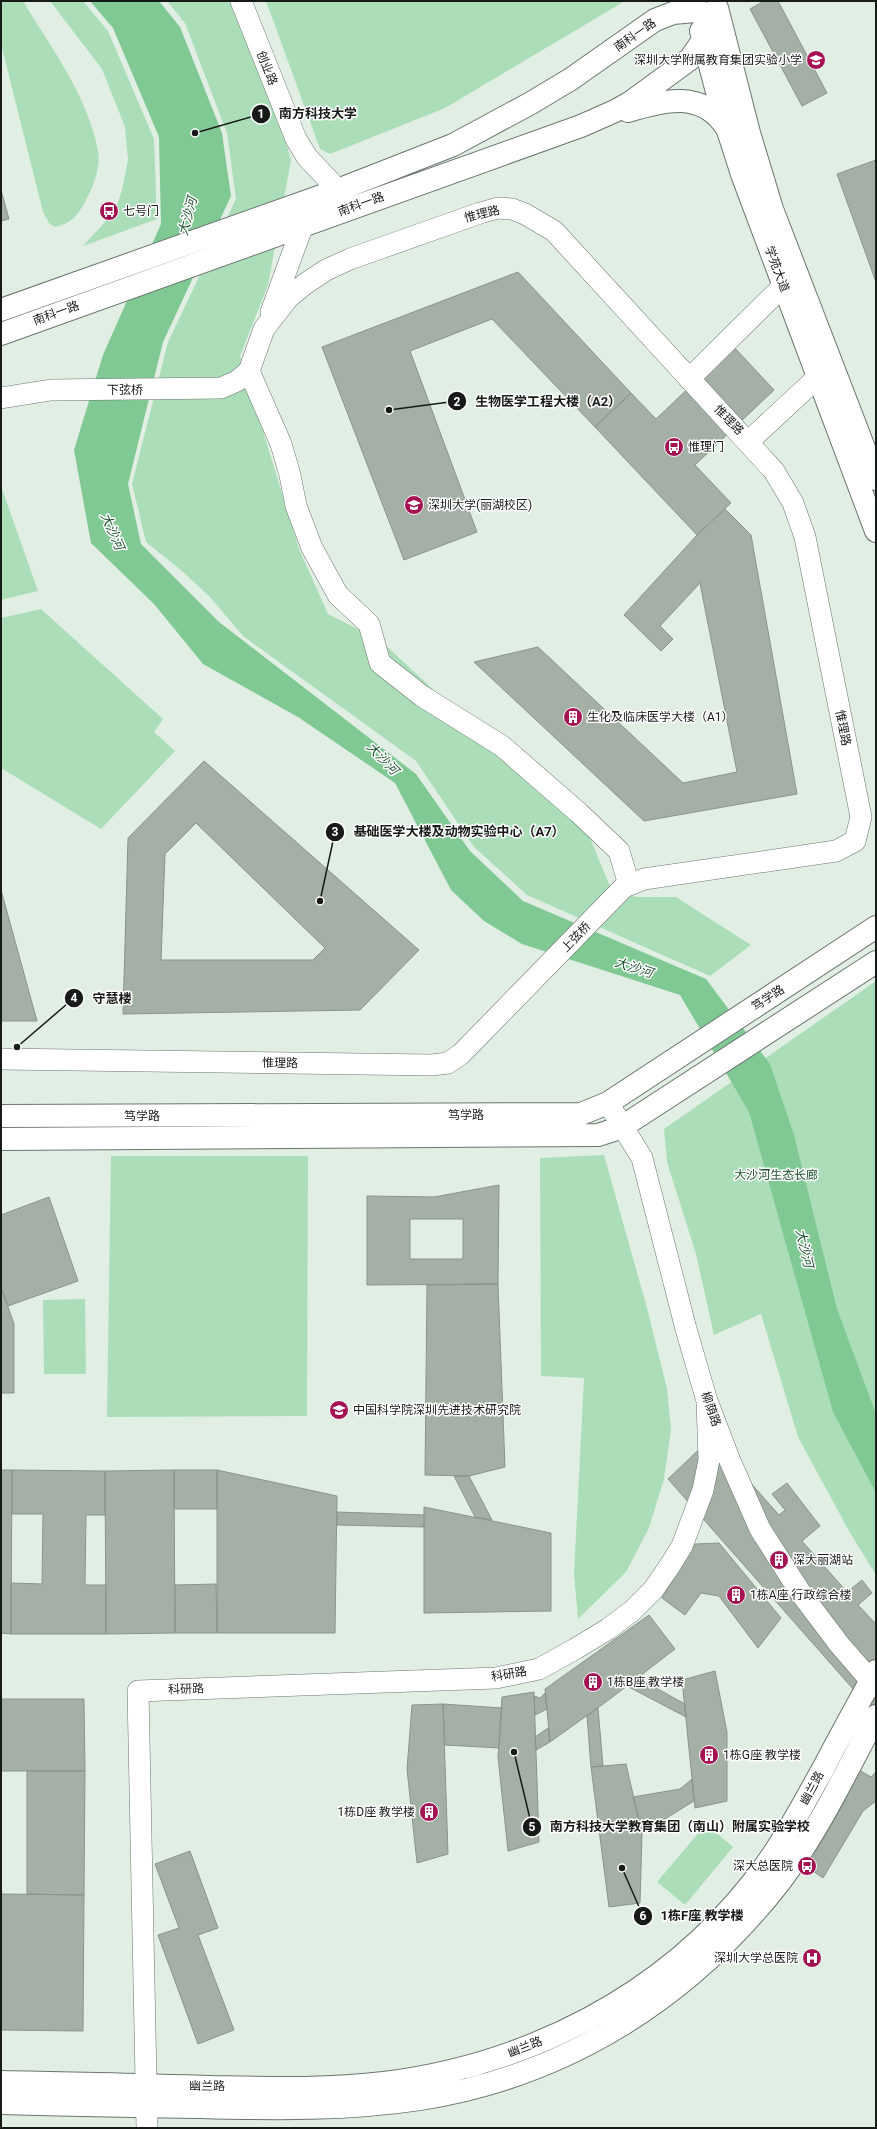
<svg xmlns="http://www.w3.org/2000/svg" width="877" height="2129" font-family="Roboto,'Noto Sans SC',sans-serif">
<style>
.green{fill:#abdeb8}
.water{fill:#80c994}
.building{fill:#a4b0a6;stroke:#89958b;fill-rule:evenodd}
.lines{fill:none;stroke-linecap:round;stroke-linejoin:round}
.street-casing{stroke:#6b766d;stroke-width:22}
.secondary-casing{stroke:#6b766d;stroke-width:24}
.street{stroke:#fff;stroke-width:21}
.secondary{stroke:#fff;stroke-width:22}
.labels{text-anchor:middle;stroke-width:3;stroke-linejoin:round;paint-order:stroke}
.street-label{font-size:12px;fill:#171b18;stroke:#fff}
.poi-label{font-size:12px;fill:#171b18;stroke:#fff;text-anchor:start}
.park-label{font-size:12px;fill:#1b502d;stroke:#fff}
.water-label{font-size:13px;font-style:italic;fill:#1f5431;stroke:#fff}
.leader{fill:none;stroke:#171b18;stroke-width:1.5}
.callout-dot{fill:#171b18;stroke:#fff;stroke-width:1.5}
.mark-label{font-size:12px;text-anchor:middle;font-weight:bold;fill:#fff}
.callout-label{font-size:13px;text-anchor:middle;font-weight:bold;fill:#171b18;stroke:#fff;stroke-width:3;stroke-linejoin:round;paint-order:stroke}
</style>
<rect width="100%" height="100%" fill="#e1eee4"/>
<path class="green" d="M1 1H23C51 48 88 96 98 151 101 165 94 185 87 198 78 215 74 222 55 227L49 223 43 212 1 44Z
M50 1H83L108 31 154 139 157 219 83 246 115 211 122 190 128 160 125 127 102 69Z
M167 1H235L278 116 291 160 268 285 240 356 299 549 328 614 381 641 588 833 609 884 620 891 636 897H676L751 945 710 976 527 895 474 847 416 761 243 636 210 597 182 571 146 542 132 484 168 342 236 199 227 133 185 23Z
M266 1H625L445 108 330 154 320 149Z
M1 486 38 591 1 600Z
M41 609 163 719 154 732 175 751 101 829 1 768V618Z
M876 981V1575L849 1531 798 1437 761 1314 714 1335 696 1254 667 1162 664 1129Z
M604 1155 647 1308 667 1389 671 1429 664 1479 649 1528 626 1572 578 1619 574 1574 584 1378 541 1376 540 1158Z
M111 1156H308L307 1416 107 1417Z
M85 1299 86 1374H44L43 1300Z
M706 1824 733 1847 685 1905 657 1882Z"/>
<path class="water" d="M90 1H159L180 27 222 133 231 196 163 342 128 484 141 544 219 622 416 774 470 851 523 901 706 979 770 1064 794 1135 837 1309 876 1414V1493L833 1412 749 1112 680 995 522 944 484 921 451 890 395 783 298 717 203 664 154 604 91 543 74 450 103 355 161 224 159 137 113 28Z"/>
<path class="building" d="M764 1H778L827 93 802 106 750 9Z
M876 160V282L837 174Z
M1 190 9 219 1 221Z
M518 272 631 393 595 427 492 319 410 351 477 532 404 560 322 347Z
M733 346 774 390 695 465 731 503 697 535 595 427 631 393 656 419Z
M725 509 751 535 797 794 644 821 474 662 538 647 683 783 737 772 700 583 660 626 673 639 661 651 624 615 697 535Z
M204 761 419 950 360 1010 123 1014 128 838ZM196 823 325 948 313 960H161L165 854Z
M1 890 37 1021H1Z
M499 1185 498 1284 367 1285V1196L434 1197ZM410 1219H463V1259H410Z
M49 1197 78 1281 8 1306 1 1287V1215Z
M498 1284 505 1467 469 1476 425 1475 427 1285Z
M1 1287 14 1324V1393H1Z
M711 1438 779 1515 785 1510 772 1494 787 1483 820 1526 802 1541 847 1592 862 1580 872 1593 858 1605 876 1624V1715L668 1479Z
M1 1470H12L11 1634 1 1633Z
M12 1470 105 1471V1515H86L85 1585H106V1634H11V1583L42 1584 43 1514H12Z
M174 1470H217V1509H174Z
M174 1470 175 1633 106 1634 105 1471Z
M217 1470 337 1496 335 1633H217Z
M454 1476H469L492 1520 475 1517Z
M424 1507 551 1533V1611L424 1613Z
M337 1512 425 1515 424 1527 337 1525Z
M719 1543 781 1618 758 1648 719 1596 701 1593 685 1615 662 1598 695 1544Z
M216 1584 217 1633H175V1585Z
M649 1615 675 1649 606 1702 550 1742 545 1689Z
M715 1671 727 1732V1801L695 1808 682 1680Z
M638 1678 685 1704 686 1717 627 1686Z
M534 1692 539 1842 508 1851 498 1757 502 1697Z
M545 1693 547 1709 535 1715 534 1696 540 1698Z
M1 1699H84L85 1771H1Z
M443 1704 502 1708 499 1748 445 1745Z
M443 1704 448 1854 417 1863 407 1769 412 1705Z
M598 1708 603 1766 591 1767 587 1716Z
M548 1728 550 1742 536 1750 535 1737Z
M626 1764 642 1833 640 1903 609 1907 591 1767Z
M859 1770 871 1777 876 1772V1801L863 1811 823 1878 807 1867 846 1799 845 1795Z
M27 1771H85L84 1895 27 1894Z
M692 1779 694 1801 642 1833 633 1797 680 1789Z
M190 1851 218 1928 198 1935 234 2030 198 2044 158 1935 179 1928 155 1864Z
M1 1894 84 1895 83 2031 1 2030Z"/>
<g class="lines">
<g class="street-casing">
<path id="street" d="M241 1 296 139 307 157 338 190
M271 312 303 225
M249 371 281 444 290 475 296 506 312 548 338 595 369 624 380 663 422 696 502 746 579 813 619 851 629 885
M689 379 783 286
M1 398 51 390 221 388 237 381 249 371 264 329 288 298 305 284 326 270 350 259 480 213 498 208 512 209 525 214 554 231 774 471 793 503 805 537 861 817 855 841 836 851 644 879 624 887 461 1054 448 1063 432 1065 1 1059
M749 441 818 377
M608 1103 642 1158 686 1329 707 1401 730 1461 760 1529 802 1595 839 1644 876 1687
M147 2128 138 1691 496 1678 539 1669 575 1649 608 1629 632 1611 653 1590 669 1567 682 1546 703 1490 709 1460 707 1401"/>
</g>
<g class="secondary-casing">
<path id="secondary" d="M717 8 749 133 772 209 876 479
M701 31 723 115 743 177 876 531
M628 111C664 100 702 90 726 127
M1 310 338 190 453 145 531 103 571 79 655 20 673 13 695 11 719 17
M1 334 581 126 615 111 631 102 690 59 719 17
M1 1116 581 1114 608 1103 876 927
M1 1139 598 1135 620 1128 634 1119 876 962
M1 2082C70 2083 139 2085 209 2087 267 2088 326 2090 384 2083 527 2065 663 1997 753 1882 781 1847 801 1808 823 1769 840 1736 858 1704 876 1671
M1 2103C67 2105 134 2106 200 2107 274 2109 347 2110 420 2099 566 2076 688 1999 779 1883 818 1832 846 1772 876 1716"/>
</g>
<use href="#street" class="street"/>
<use href="#secondary" class="secondary"/>
</g>
<defs>
<g id="school-disc" transform="scale(1)"><circle r="9.5" fill="#a41253" stroke="#fff"/><path d="M0-5L7-2L0 1L-7-2ZM-4 1L0 2.5L4 1V4Q0 6-4 4Z" fill="#fff"/></g>
<g id="bus-disc" transform="scale(1)"><circle r="9.5" fill="#a41253" stroke="#fff"/><path d="M-5-6H5V4H4V6H2V4H-2V6H-4V4H-5ZM-3.5-4V0h7V-4ZM-3.5 1.2v1.5H-2V1.2ZM2 1.2v1.5H3.5V1.2Z" fill="#fff"/></g>
<g id="university-disc" transform="scale(1)"><circle r="9.5" fill="#a41253" stroke="#fff"/><path d="M0-5L7-2L0 1L-7-2ZM-4 1L0 2.5L4 1V4Q0 6-4 4Z" fill="#fff"/></g>
<g id="building-disc" transform="scale(1)"><circle r="9.5" fill="#a41253" stroke="#fff"/><path d="M-4-6H4V6H1V3H-1V6H-4ZM-2.5-4.3h1.7v1.8h-1.7ZM.8-4.3h1.7v1.8H.8ZM-2.5-1h1.7V.8h-1.7ZM.8-1h1.7V.8H.8Z" fill="#fff"/></g>
<g id="hospital-disc" transform="scale(1)"><circle r="9.5" fill="#a41253" stroke="#fff"/><path d="M-5-5h3v3.5h4V-5h3V5h-3V1.5h-4V5h-3Z" fill="#fff"/></g>
</defs>
<g fill-rule="evenodd">
<use href="#school-disc" x="816" y="60"/>
<use href="#bus-disc" x="109" y="211"/>
<use href="#bus-disc" x="674" y="447"/>
<use href="#university-disc" x="414" y="505"/>
<use href="#building-disc" x="573" y="717"/>
<use href="#university-disc" x="339" y="1410"/>
<use href="#building-disc" x="779" y="1560"/>
<use href="#building-disc" x="736" y="1595"/>
<use href="#building-disc" x="593" y="1682"/>
<use href="#building-disc" x="709" y="1755"/>
<use href="#building-disc" x="429" y="1812"/>
<use href="#bus-disc" x="807" y="1866"/>
<use href="#hospital-disc" x="812" y="1958"/>
</g>
<g class="labels">
<g class="street-label">
<text transform="translate(635 35) rotate(-35)" y="4">南科一路</text>
<text transform="translate(267 68) rotate(69)" y="4">创业路</text>
<text transform="translate(361 204) rotate(-20)" y="4">南科一路</text>
<text transform="translate(482 214) rotate(-14)" y="4">惟理路</text>
<text transform="translate(777 269) rotate(69)" y="4">学苑大道</text>
<text transform="translate(56 313) rotate(-20)" y="4">南科一路</text>
<text x="125" y="394">下弦桥</text>
<text transform="translate(729 420) rotate(46)" y="4">惟理路</text>
<text transform="translate(843 728) rotate(79)" y="4">惟理路</text>
<text transform="translate(576 937) rotate(-46)" y="4">上弦桥</text>
<text transform="translate(768 998) rotate(-33)" y="4">笃学路</text>
<text transform="translate(280 1063) rotate(1)" y="4">惟理路</text>
<text x="466" y="1119">笃学路</text>
<text x="142" y="1120">笃学路</text>
<text transform="translate(711 1409) rotate(71)" y="4">柳荫路</text>
<text transform="translate(509 1674) rotate(-10)" y="4">科研路</text>
<text transform="translate(186 1689) rotate(-2)" y="4">科研路</text>
<text transform="translate(812 1788) rotate(-62)" y="4">幽兰路</text>
<text transform="translate(525 2047) rotate(-21)" y="4">幽兰路</text>
<text transform="translate(207 2086) rotate(1)" y="4">幽兰路</text>
</g>
<g class="poi-label">
<text x="802" y="64" text-anchor="end">深圳大学附属教育集团实验小学</text>
<text x="123" y="215">七号门</text>
<text x="688" y="451">惟理门</text>
<text x="428" y="509">深圳大学(丽湖校区)</text>
<text x="587" y="721">生化及临床医学大楼（A1）</text>
<text x="353" y="1414">中国科学院深圳先进技术研究院</text>
<text x="793" y="1564">深大丽湖站</text>
<text x="750" y="1599">1栋A座 行政综合楼</text>
<text x="607" y="1686">1栋B座 教学楼</text>
<text x="723" y="1759">1栋G座 教学楼</text>
<text x="415" y="1816" text-anchor="end">1栋D座 教学楼</text>
<text x="793" y="1870" text-anchor="end">深大总医院</text>
<text x="798" y="1962" text-anchor="end">深圳大学总医院</text>
</g>
<g class="park-label">
<text x="776" y="1179">大沙河生态长廊</text>
</g>
<g class="water-label">
<text transform="translate(187 216) rotate(-75)" y="5">大沙河</text>
<text transform="translate(113 531) rotate(66)" y="5">大沙河</text>
<text transform="translate(383 758) rotate(46)" y="5">大沙河</text>
<text transform="translate(634 967) rotate(18)" y="5">大沙河</text>
<text transform="translate(805 1248) rotate(77)" y="5">大沙河</text>
</g>
</g>
<path class="leader" d="M195 133L261 114M389 410L457 401M320 901L335 832M17 1047L74 998M514 1752L532 1827M622 1868L643 1916"/>
<g class="callout-dot">
<circle cx="195" cy="133" r="4"/>
<circle cx="389" cy="410" r="4"/>
<circle cx="320" cy="901" r="4"/>
<circle cx="17" cy="1047" r="4"/>
<circle cx="514" cy="1752" r="4"/>
<circle cx="622" cy="1868" r="4"/>
<circle cx="261" cy="114" r="10"/>
<circle cx="457" cy="401" r="10"/>
<circle cx="335" cy="832" r="10"/>
<circle cx="74" cy="998" r="10"/>
<circle cx="532" cy="1827" r="10"/>
<circle cx="643" cy="1916" r="10"/>
</g>
<g class="mark-label">
<text x="261" y="118">1</text>
<text x="457" y="406">2</text>
<text x="335" y="836">3</text>
<text x="74" y="1002">4</text>
<text x="532" y="1831">5</text>
<text x="643" y="1920">6</text>
</g>
<g class="callout-label">
<text x="318" y="118">南方科技大学</text>
<text x="548" y="406">生物医学工程大楼（A2）</text>
<text x="459" y="836">基础医学大楼及动物实验中心（A7）</text>
<text x="112" y="1003">守慧楼</text>
<text x="680" y="1831">南方科技大学教育集团（南山）附属实验学校</text>
<text x="702" y="1920">1栋F座 教学楼</text>
</g>
<rect width="877" height="2129" fill="none" stroke="#171b18" stroke-width="4"/>
</svg>
